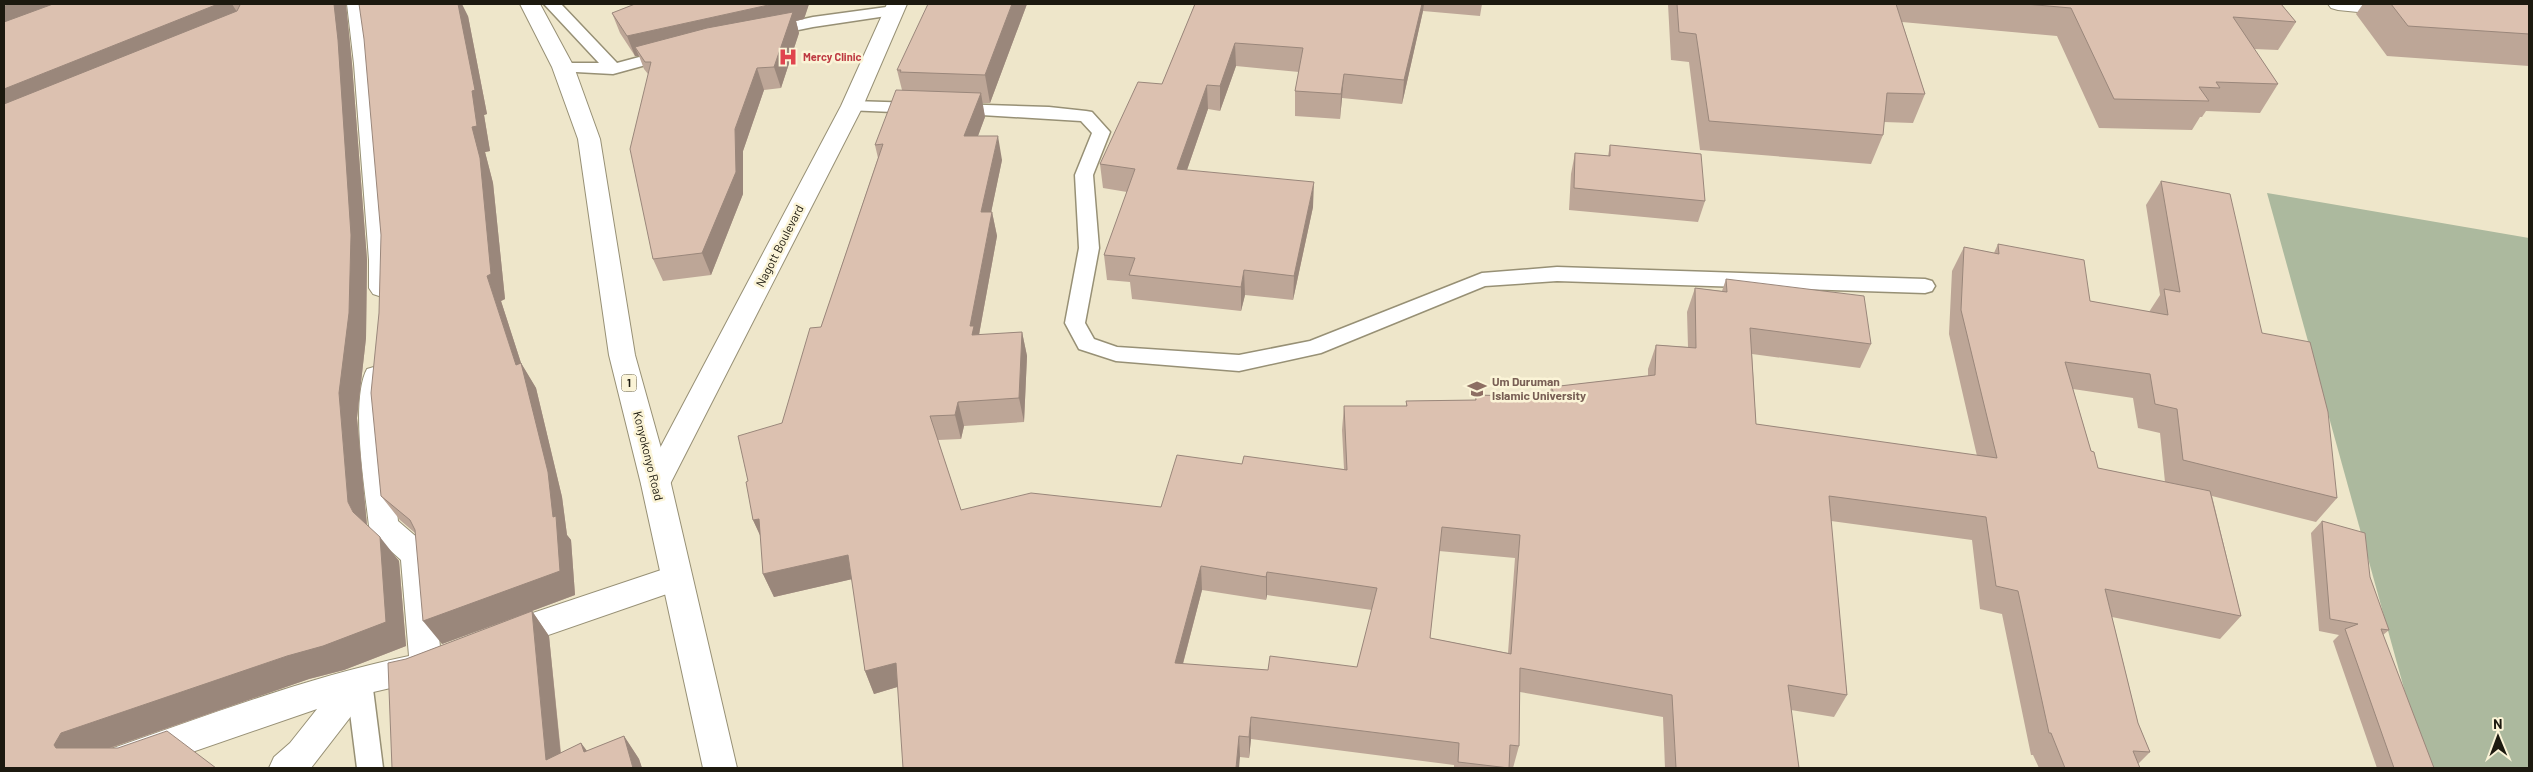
<svg xmlns="http://www.w3.org/2000/svg" width="2533" height="772" font-family="Barlow,sans-serif">
<style>
.green{fill:#acb99e}
.lines{fill:none;stroke-linecap:round;stroke-linejoin:round}
.lane-casing{stroke:#979075;stroke-width:3}
.street-casing{stroke:#979075;stroke-width:2}
.secondary-casing{stroke:#979075;stroke-width:2}
.primary-casing{stroke:#979075;stroke-width:2}
.lane{fill:#fff;fill-rule:evenodd}
.street{fill:#fff;fill-rule:evenodd}
.secondary{fill:#fff;fill-rule:evenodd}
.primary{fill:#fff;fill-rule:evenodd}
.wall{fill:#bda697;fill-rule:evenodd}
.shaded-wall{fill:#9a877b}
.building{fill:#dcc1b0;stroke:#9a877b;fill-rule:evenodd}
.labels{text-anchor:middle;stroke-width:5;stroke-linejoin:round;paint-order:stroke}
.far-health-label{font-size:11px;font-weight:bold;fill:#be3a42;stroke:#fbf4d7;text-anchor:start}
.shield{fill:#fbf4d7;stroke:#5f5b4b;stroke-width:1}
.shield-label{font-size:11px;font-weight:bold;fill:#1c190f}
.street-label{font-size:12px;fill:#1c190f;stroke:#fbf4d7}
.education-label{font-size:12px;font-weight:bold;fill:#785e54;stroke:#fbf4d7;text-anchor:start}
</style>
<rect width="100%" height="100%" fill="#eee6ca"/>
<path class="green" d="M2267 193 2529 238V768H2426Z"/>
<g class="lines">
<g class="lane-casing">
<path id="lane" d="M544 4H561L617 63 669 49 677 54 675 57 613 74 557 71 555 67 557 63H599Z
M894 6 900 8 902 11 900 14 813 27 769 36 761 31 763 28 813 17Z
M852 101 917 103 923 104 926 108 923 112 917 113 846 110 843 106 846 102Z
M955 104 1049 107 1086 111 1092 112 1110 132 1093 175 1099 248 1085 323 1094 339 1117 347 1239 355 1310 341 1482 273 1557 267 1925 279 1932 281 1935 286 1932 291 1925 293 1557 281 1485 286 1321 353 1239 371 1116 361 1079 349 1065 323 1079 248 1075 175 1092 133 1081 121 949 113 946 109 949 105Z
M359 670 368 673 372 681 383 768H357L346 681 350 673Z"/>
</g>
<g class="street-casing">
<path id="street" d="M347 4H367L376 64 395 260V288L391 294 382 297 373 294 369 288V260L354 64Z
M2328 4H2397L2405 6 2408 10 2405 14 2398 16 2338 10 2331 8Z
M377 366 387 369 391 376 387 418 398 521 427 546 431 555 442 667 438 677 369 693 311 768H269L274 757 290 743 317 709 146 768H85L90 757 102 752C203 717 304 678 409 656L401 560 373 535 369 526C365 489 350 400 367 369Z
M676 565 687 569 692 578 687 587 505 650 494 646 489 636 494 626Z"/>
</g>
<g class="secondary-casing">
<path id="secondary" d="M887 4H907L863 106 666 492 656 495 646 492 641 484 841 106Z"/>
</g>
<g class="primary-casing">
<path id="primary" d="M520 4H540L574 67 600 139 635 355 671 484 737 768H703L641 484 609 355 578 139 552 67Z"/>
</g>
<use href="#lane" class="lane"/>
<use href="#street" class="street"/>
<use href="#secondary" class="secondary"/>
<use href="#primary" class="primary"/>
</g>
<path class="wall" d="M4 4H346L352 64 367 260 366 338 357 418 367 525 399 561 406 646 344 670 309 679 111 748 217 768H4Z
M635 4H809L804 19 796 21 799 33 781 88 764 90 743 151V194L711 275 663 281 653 259 648 74 644 69 639 56H635L620 33 612 13Z
M1027 4 990 103H982L985 117 978 136 1002 160 991 212H992L997 236 979 335 1022 332 1027 356 1024 422 964 426 961 439 938 440 961 510 1161 507 1242 464 1344 469 1342 430 1344 406H1406V401L1475 400 1476 395 1549 397 1551 387 1648 376V369L1656 345 1688 347 1687 312 1695 288 1722 291 1726 279 1871 344 1860 368 1752 354 1756 424 1977 456 1949 334 1952 271 1964 247 1994 253 1998 244 2090 301 2149 312 2160 295 2146 205 2161 181 2262 333 2337 498 2316 522 2212 496 2241 616 2220 639 2112 617 2138 723 2150 752 2138 764 2140 768H2039L2033 755H2031L2002 614 1980 609 1972 540 1831 521 1847 695 1834 717 1791 710 1799 768H1665L1663 717 1520 692 1519 746 1513 768 1509 767V768H1454V765L1251 739 1249 758 1240 757 897 687 874 694 865 671 852 579 774 597 763 574 761 537 753 520 748 481 782 423 821 327 878 158 875 145 902 90 897 70ZM2073 389 2133 398 2138 428 2160 433 2165 482 2098 468 2091 451ZM1439 551 1515 558 1508 653 1430 638ZM1202 590 1266 600 1267 595 1372 610 1357 667 1268 670 1183 664Z
M1195 4H1482L1480 16 1423 11 1402 104 1342 98 1340 119 1295 116V91L1299 72 1236 66 1220 111 1208 109 1187 170 1313 207 1293 300 1245 295 1241 311 1132 299 1130 282 1107 280 1104 255 1127 192 1103 188 1100 164 1162 84Z
M1668 4H2281L2296 22 2278 50 2254 49 2278 84 2260 113 2206 111 2202 117H2200L2192 130 2099 128 2057 36 1902 22 1925 94 1913 123 1884 122 1883 135 1871 164 1700 150 1689 62 1671 60Z
M2363 4H2529V66L2387 56 2356 14Z
M468 16 487 114 484 115 490 151 485 152 493 183 505 299 501 301 521 363 536 388 562 497 567 535 571 540 575 595 532 611 549 636 561 753 581 743 587 751 624 736 639 759 642 768H392L406 659 522 615 442 644 415 533 400 520 381 496Z
M1610 145 1705 201 1698 222 1569 210 1571 174 1575 153 1608 156Z
M2322 521 2370 577 2389 630 2383 635 2434 768H2377L2333 641 2339 635 2319 631 2311 533Z"/>
<path class="shaded-wall" d="M9 4H88L4 37V6Z
M218 4H232L244 23 4 122V89Z
M334 4H346L352 64 367 260 366 338 357 418 367 526 353 512 348 502 339 393Z
M458 4H462L468 16 487 114 484 115 490 151 485 152 493 183 505 299 501 301 522 366 521 363 536 388 562 497 567 535 571 540 575 595 532 611 549 636 562 768 546 760 532 611 442 644 423 621 553 517 516 365 487 276 472 127Z
M773 4H809L804 19 796 21 799 33 781 88 774 67 635 47 639 56H635L627 36Z
M1012 4H1027L990 103 985 75Z
M1422 4H1424L1423 11 1402 104 1404 80Z
M1235 43 1236 66 1220 111V86Z
M757 68 764 90 743 151V194L711 275 702 253 735 129Z
M1344 74 1342 98 1340 119 1341 94Z
M1207 85 1208 109 1179 193 1177 169Z
M981 93 985 117 969 160 964 136Z
M998 136 1002 160 986 237 981 212Z
M1314 182 1313 207 1293 300 1294 276Z
M992 212 997 236 978 340V360L970 326Z
M1244 270 1245 295 1241 311V287Z
M1022 332 1027 356 1024 422 1019 398Z
M958 402 964 426 961 439 955 415Z
M759 519 764 544 753 520Z
M380 537 399 561 406 646 344 670 309 679 89 755 56 748 54 745 61 733 287 656Z
M848 555 857 578 774 597 763 574Z
M1201 566 1202 590 1177 686 1175 663Z
M1267 572V595L1266 600V577Z
M896 663 904 685 874 694 865 671Z
M1251 717V739L1249 758V737Z
M624 736 639 759 642 768H633Z
M1239 736 1240 757 1239 768H1236Z
M581 743 598 766 584 752Z"/>
<path class="building" d="M53 4H218L4 89V22Z
M237 4H334L338 40 351 235 349 313 339 393 348 502 353 512 380 537 386 622 323 646 287 656 61 733 54 745 56 748H118L167 731 216 768H4V104L237 11 240 5Z
M359 4H458L475 90 472 91 477 126 472 127 480 158 491 274 487 276 516 365 521 363 548 472 553 517 556 516 560 571 423 621 415 530 410 520 381 496 371 393 379 313 381 235 364 39Z
M635 4H773L627 36 612 13Z
M928 4H1012L985 75 900 72 901 70H897Z
M1195 4H1422L1404 80 1344 74 1341 94 1295 91 1303 48 1235 43 1220 86 1207 85 1177 169 1314 182 1294 276 1244 270 1241 287 1129 275 1135 258 1104 255 1135 169 1100 164 1138 82 1162 84Z
M1677 4H1896L1925 94 1887 93 1883 135 1709 121 1696 34 1679 32Z
M2025 4H2281L2296 22 2233 17 2278 84 2216 82 2220 88 2199 87 2209 101 2114 99 2071 8Z
M2391 4H2529V34L2408 26Z
M793 12 774 67 757 68 735 129 736 172 702 253 653 259 630 149 651 62H645L635 47 707 28Z
M896 90 981 93 964 136H998L981 212H992L970 326H974L972 335 1022 332 1019 398 958 402 955 415 930 416 961 510 1031 493 1161 507 1177 455 1242 464 1244 456 1347 470 1344 406H1407L1406 401 1476 400V395L1556 397 1551 387 1655 375 1656 345 1696 348 1695 288 1727 292 1726 279 1864 296 1871 344 1750 328 1756 424 1997 458 1961 310 1964 247 1999 254 1998 244 2084 260 2090 301 2168 315 2164 289 2180 292 2161 181 2230 194 2262 333 2310 342 2328 412 2337 498 2183 460 2177 409 2155 404 2150 374 2065 362 2091 451 2094 452 2098 468 2210 491 2241 616 2105 589 2138 723 2150 752 2133 751 2140 768H2065L2051 733H2049L2018 591 1996 586 1986 517 1829 496 1847 695 1788 685 1799 768H1676L1672 695 1520 668 1519 746 1510 745 1509 768 1458 762 1459 743 1251 717 1249 737 1239 736 1236 768H903L896 663 865 671 848 555 763 574 759 519 753 520 746 482 748 481 738 436 782 423 810 328 821 327 883 144 875 145ZM1442 527 1520 535 1511 654 1430 638ZM1201 566 1266 577 1267 572 1377 588 1357 667 1270 656 1268 670 1175 663Z
M1610 145 1701 154 1705 201 1574 188 1575 153 1610 156Z
M2322 521 2365 533 2370 577 2389 630 2381 629 2434 768H2394L2345 629 2358 624 2330 619Z
M532 611 546 760 581 743 584 752 624 736 633 768H392L388 663 406 659Z"/>
<defs>
<g id="hospital-bare" transform="scale(1.5)"><path d="M-5-5h3v3.5h4V-5h3V5h-3V1.5h-4V5h-3Z" fill="#e0444e" stroke="#fbf4d7" stroke-width="2.5" paint-order="stroke"/></g>
<g id="university-bare" transform="scale(1.5)"><path d="M0-5L7-2L0 1L-7-2ZM-4 1L0 2.5L4 1V4Q0 6-4 4Z" fill="#8d6e63" stroke="#fbf4d7" stroke-width="2.5" paint-order="stroke"/></g>
</defs>
<g fill-rule="evenodd">
<use href="#hospital-bare" x="788" y="57"/>
<use href="#university-bare" x="1477" y="389"/>
</g>
<g class="labels">
<g class="far-health-label">
<text x="803" y="61">Mercy Clinic</text>
</g>
<rect class="shield" x="621.5" y="374.5" width="15" height="17" rx="4"/>
<g class="shield-label">
<text x="629" y="387">1</text>
</g>
<g class="street-label">
<text transform="translate(780 246) rotate(-63)" y="4">Nagott Boulevard</text>
<text transform="translate(648 456) rotate(76)" y="4">Konyokonyo Road</text>
</g>
<g class="education-label">
<text x="1492" y="386">Um Duruman<tspan x="1492" dy="14">Islamic University</tspan></text>
</g>
</g>
<rect width="2533" height="772" fill="none" stroke="#1c190f" stroke-width="10"/>
<g transform="translate(2498 737) rotate(359)" stroke="#fbf4d7" stroke-width="4" paint-order="stroke">
<path d="M0-4L9 19L0 12L-9 19Z" fill="#1c190f"/>
<text y="-8" font-size="14" font-weight="bold" text-anchor="middle" fill="#1c190f">N</text>
</g>
</svg>
